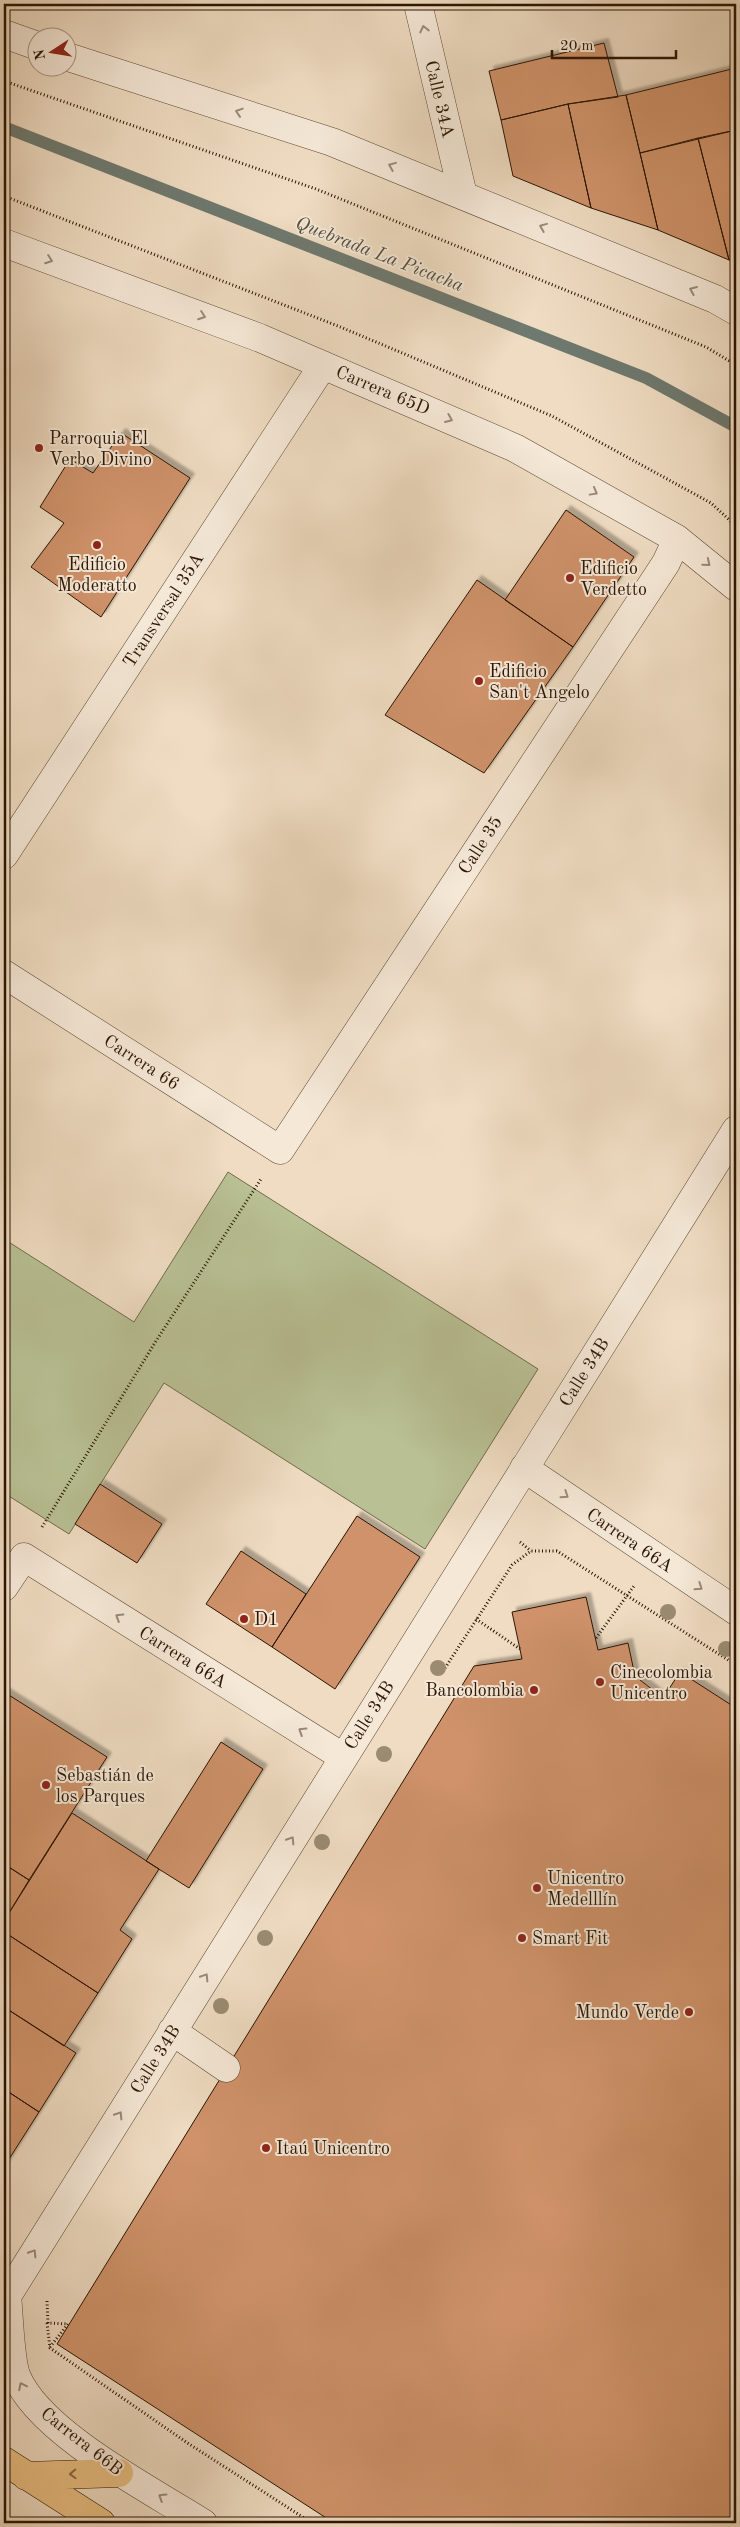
<svg xmlns="http://www.w3.org/2000/svg" width="740" height="2527" font-family="'Old Standard TT',serif">
<style>
.green{fill:#b8c094;stroke:#726a4c}
.lines{fill:none;stroke-linecap:round;stroke-linejoin:round}
.stream{stroke:#6e796f;stroke-width:12}
.building{fill:#cf926a;stroke:#2b1503;filter:url(#shadow)}
.minor-casing{stroke:#5c4733;stroke-width:29}
.major-casing{stroke:#2b1503;stroke-width:29}
.path{stroke:#2b1503;stroke-width:3;stroke-dasharray:1 2.5;stroke-linecap:butt}
.minor{stroke:#f5e8d7;stroke-width:28}
.major{stroke:#e8be81;stroke-width:28}
.tree{fill:#9a8b71}
.oneway{stroke:#9a8978}
.oneway2{stroke:#8a6a42}
.poi-dot{fill:#8f2418;stroke:#f5e8d7;stroke-width:2}
.labels{text-anchor:middle;stroke-width:4;stroke-linejoin:round;paint-order:stroke}
.street-label{font-size:18px;fill:#2b1503;stroke:#f5e8d7}
.poi-label{font-size:18px;fill:#2b1503;stroke:#f5e8d7;text-anchor:start}
.water-label{font-size:19px;font-style:italic;fill:#524f42;stroke:#f5e8d7}
</style>
<defs>
<filter id="shadow"><feDropShadow dx="4.5" dy="-4.5" stdDeviation="1" flood-color="#0004"/></filter>
</defs>
<rect width="100%" height="100%" fill="#efdcc2"/>
<filter id="stains"><feTurbulence type="fractalNoise" baseFrequency=".004" numOctaves="4"/><feColorMatrix values="0 0 0 0 .2 0 0 0 0 .09 0 0 0 0 .02 0 0 0 .5 -.17"/></filter>
<radialGradient id="worn" r=".72"><stop offset=".6" stop-color="#630" stop-opacity="0"/><stop offset="1" stop-color="#630" stop-opacity=".3"/></radialGradient>
<path class="green" d="M228 1172 538 1369 425 1549 164 1383 69 1534 4 1493V1239L134 1322Z"/>
<g class="lines">
<path class="stream" d="M4 127 646 378 736 427"/>
</g>
<path class="building" d="M604 43 618 97 568 104 501 120 489 71Z
M736 68V130L640 153 626 95Z
M626 95 640 153 658 230 591 208 568 104Z
M568 104 591 208 513 176 501 120Z
M736 130V264L729 260 698 138Z
M698 138 729 260 658 230 640 153Z
M121 433 190 478 101 617 31 567 64 523 40 507 70 459 93 473Z
M566 510 634 557 573 647 505 600Z
M477 580 573 647 484 773 385 715Z
M100 1484 162 1524 137 1563 75 1524Z
M357 1516 420 1557 335 1689 272 1647Z
M241 1551 306 1594 272 1647 206 1604Z
M586 1597 598 1650 628 1643 635 1676 663 1698 680 1672 736 1708V2523H334L57 2344 474 1666 522 1659 512 1612Z
M4 1692 107 1757 29 1880 4 1864Z
M221 1742 263 1769 189 1888 146 1861Z
M72 1813 159 1869 120 1930 132 1939 98 1993 4 1932V1921Z
M4 1864 29 1880 4 1921Z
M4 1932 98 1993 64 2046 4 2007Z
M4 2007 76 2053 39 2112 4 2089Z
M4 2089 39 2112 4 2167Z"/>
<g class="lines">
<g class="minor-casing">
<path id="minor" d="M418 4 463 195
M4 34 38 46
M68 57 332 142 715 299 736 311
M4 243 260 338 515 448 677 539 736 587
M4 855 323 365
M4 974 280 1150 666 563 677 539
M524 1468 736 1611
M4 1587 24 1557 343 1757
M172 2031 226 2068
M7 2295C9 2314 10 2358 16 2375 38 2432 151 2490 203 2523
M4 2301 736 1130"/>
</g>
<g class="major-casing">
<path id="major" d="M4 2461 101 2523
M26 2476 119 2473"/>
</g>
<path class="path" d="M4 81 316 189 706 347 736 365
M4 196 338 326 552 416 711 503 736 526
M42 1527 156 1341 261 1179
M520 1542 531 1551
M476 1619 520 1649
M596 1638 634 1586
M445 1668 512 1565 531 1551H557L736 1665
M47 2301 48 2323 68 2324
M47 2323 50 2348 189 2444 312 2523
M50 2347 68 2324"/>
<use href="#minor" class="minor"/>
<use href="#major" class="major"/>
</g>
<g class="tree">
<circle cx="668" cy="1612" r="8"/>
<circle cx="726" cy="1649" r="8"/>
<circle cx="438" cy="1668" r="8"/>
<circle cx="384" cy="1754" r="8"/>
<circle cx="322" cy="1842" r="8"/>
<circle cx="265" cy="1938" r="8"/>
<circle cx="221" cy="2006" r="8"/>
</g>
<defs><path id="oneway-chevron" d="M-2-3.5L2.5 0L-2 3.5" fill="none" stroke-width="1.6" stroke-linecap="round" stroke-linejoin="round" transform="scale(1.25)"/></defs>
<g class="oneway">
<use href="#oneway-chevron" transform="translate(424 29) rotate(-103)"/>
<use href="#oneway-chevron" transform="translate(239 112) rotate(-162)"/>
<use href="#oneway-chevron" transform="translate(392 166) rotate(-158)"/>
<use href="#oneway-chevron" transform="translate(543 227) rotate(-158)"/>
<use href="#oneway-chevron" transform="translate(49 260) rotate(20)"/>
<use href="#oneway-chevron" transform="translate(693 290) rotate(-157)"/>
<use href="#oneway-chevron" transform="translate(202 316) rotate(20)"/>
<use href="#oneway-chevron" transform="translate(449 419) rotate(23)"/>
<use href="#oneway-chevron" transform="translate(594 492) rotate(29)"/>
<use href="#oneway-chevron" transform="translate(707 563) rotate(39)"/>
<use href="#oneway-chevron" transform="translate(565 1495) rotate(34)"/>
<use href="#oneway-chevron" transform="translate(699 1587) rotate(34)"/>
<use href="#oneway-chevron" transform="translate(119 1617) rotate(-148)"/>
<use href="#oneway-chevron" transform="translate(302 1731) rotate(-148)"/>
<use href="#oneway-chevron" transform="translate(291 1840) rotate(-58)"/>
<use href="#oneway-chevron" transform="translate(205 1977) rotate(-58)"/>
<use href="#oneway-chevron" transform="translate(119 2115) rotate(-58)"/>
<use href="#oneway-chevron" transform="translate(33 2253) rotate(-58)"/>
<use href="#oneway-chevron" transform="translate(22 2386) rotate(-116)"/>
<use href="#oneway-chevron" transform="translate(162 2497) rotate(-148)"/>
</g>
<use class="oneway2" href="#oneway-chevron" transform="translate(73 2474) rotate(178)"/>
<g class="poi-dot">
<circle cx="39" cy="448" r="5"/>
<circle cx="97" cy="545" r="5"/>
<circle cx="570" cy="578" r="5"/>
<circle cx="479" cy="681" r="5"/>
<circle cx="244" cy="1619" r="5"/>
<circle cx="600" cy="1682" r="5"/>
<circle cx="534" cy="1690" r="5"/>
<circle cx="46" cy="1785" r="5"/>
<circle cx="537" cy="1888" r="5"/>
<circle cx="522" cy="1938" r="5"/>
<circle cx="689" cy="2012" r="5"/>
<circle cx="266" cy="2148" r="5"/>
</g>
<g class="labels">
<g class="street-label">
<text transform="translate(440 99) rotate(77)" y="6">Calle 34A</text>
<text transform="translate(383 390) rotate(23)" y="6">Carrera 65D</text>
<text transform="translate(163 610) rotate(-57)" y="6">Transversal 35A</text>
<text transform="translate(480 845) rotate(-57)" y="6">Calle 35</text>
<text transform="translate(142 1062) rotate(33)" y="6">Carrera 66</text>
<text transform="translate(584 1372) rotate(-58)" y="6">Calle 34B</text>
<text transform="translate(630 1540) rotate(34)" y="6">Carrera 66A</text>
<text transform="translate(183 1657) rotate(32)" y="6">Carrera 66A</text>
<text transform="translate(369 1715) rotate(-58)" y="6">Calle 34B</text>
<text transform="translate(155 2059) rotate(-58)" y="6">Calle 34B</text>
<text transform="translate(82 2441) rotate(38)" y="6">Carrera 66B</text>
</g>
<g class="poi-label">
<text x="49" y="444">Parroquia El<tspan x="49" dy="21">Verbo Divino</tspan></text>
<text x="97" y="570" text-anchor="middle">Edificio<tspan x="97" dy="21">Moderatto</tspan></text>
<text x="580" y="574">Edificio<tspan x="580" dy="21">Verdetto</tspan></text>
<text x="489" y="677">Edificio<tspan x="489" dy="21">San't Angelo</tspan></text>
<text x="254" y="1625">D1</text>
<text x="610" y="1678">Cinecolombia<tspan x="610" dy="21">Unicentro</tspan></text>
<text x="524" y="1696" text-anchor="end">Bancolombia</text>
<text x="56" y="1781">Sebastián de<tspan x="56" dy="21">los Parques</tspan></text>
<text x="547" y="1884">Unicentro<tspan x="547" dy="21">Medelllín</tspan></text>
<text x="532" y="1944">Smart Fit</text>
<text x="679" y="2018" text-anchor="end">Mundo Verde</text>
<text x="276" y="2154">Itaú Unicentro</text>
</g>
<g class="water-label">
<text transform="translate(380 253) rotate(21)" y="7">Quebrada La Picacha</text>
</g>
</g>
<rect width="740" height="2527" fill="none" stroke="#efdcc2" stroke-width="20"/>
<rect x="5" y="5" width="730" height="2517" fill="none" stroke="#2b1503" stroke-width="2.5"/>
<rect x="10" y="10" width="720" height="2507" fill="none" stroke="#2b1503"/>
<g transform="translate(52 52) rotate(258)"><circle r="24" fill="#f5e8d7" stroke="#a49482"/>
<path d="M0-4L9 19L0 12L-9 19Z" fill="#8f2418"/>
<text y="-8" font-size="14" font-weight="bold" text-anchor="middle" fill="#2b1503">N</text>
</g>
<path d="M552 50v8h124v-8" fill="none" stroke="#2b1503" stroke-width="2.5"/>
<text x="560" y="50" font-size="15" fill="#2b1503" stroke="#f5e8d7" stroke-width="4" paint-order="stroke">20 m</text>
<rect width="100%" height="100%" filter="url(#stains)"/>
<rect width="100%" height="100%" fill="url(#worn)"/>
</svg>
